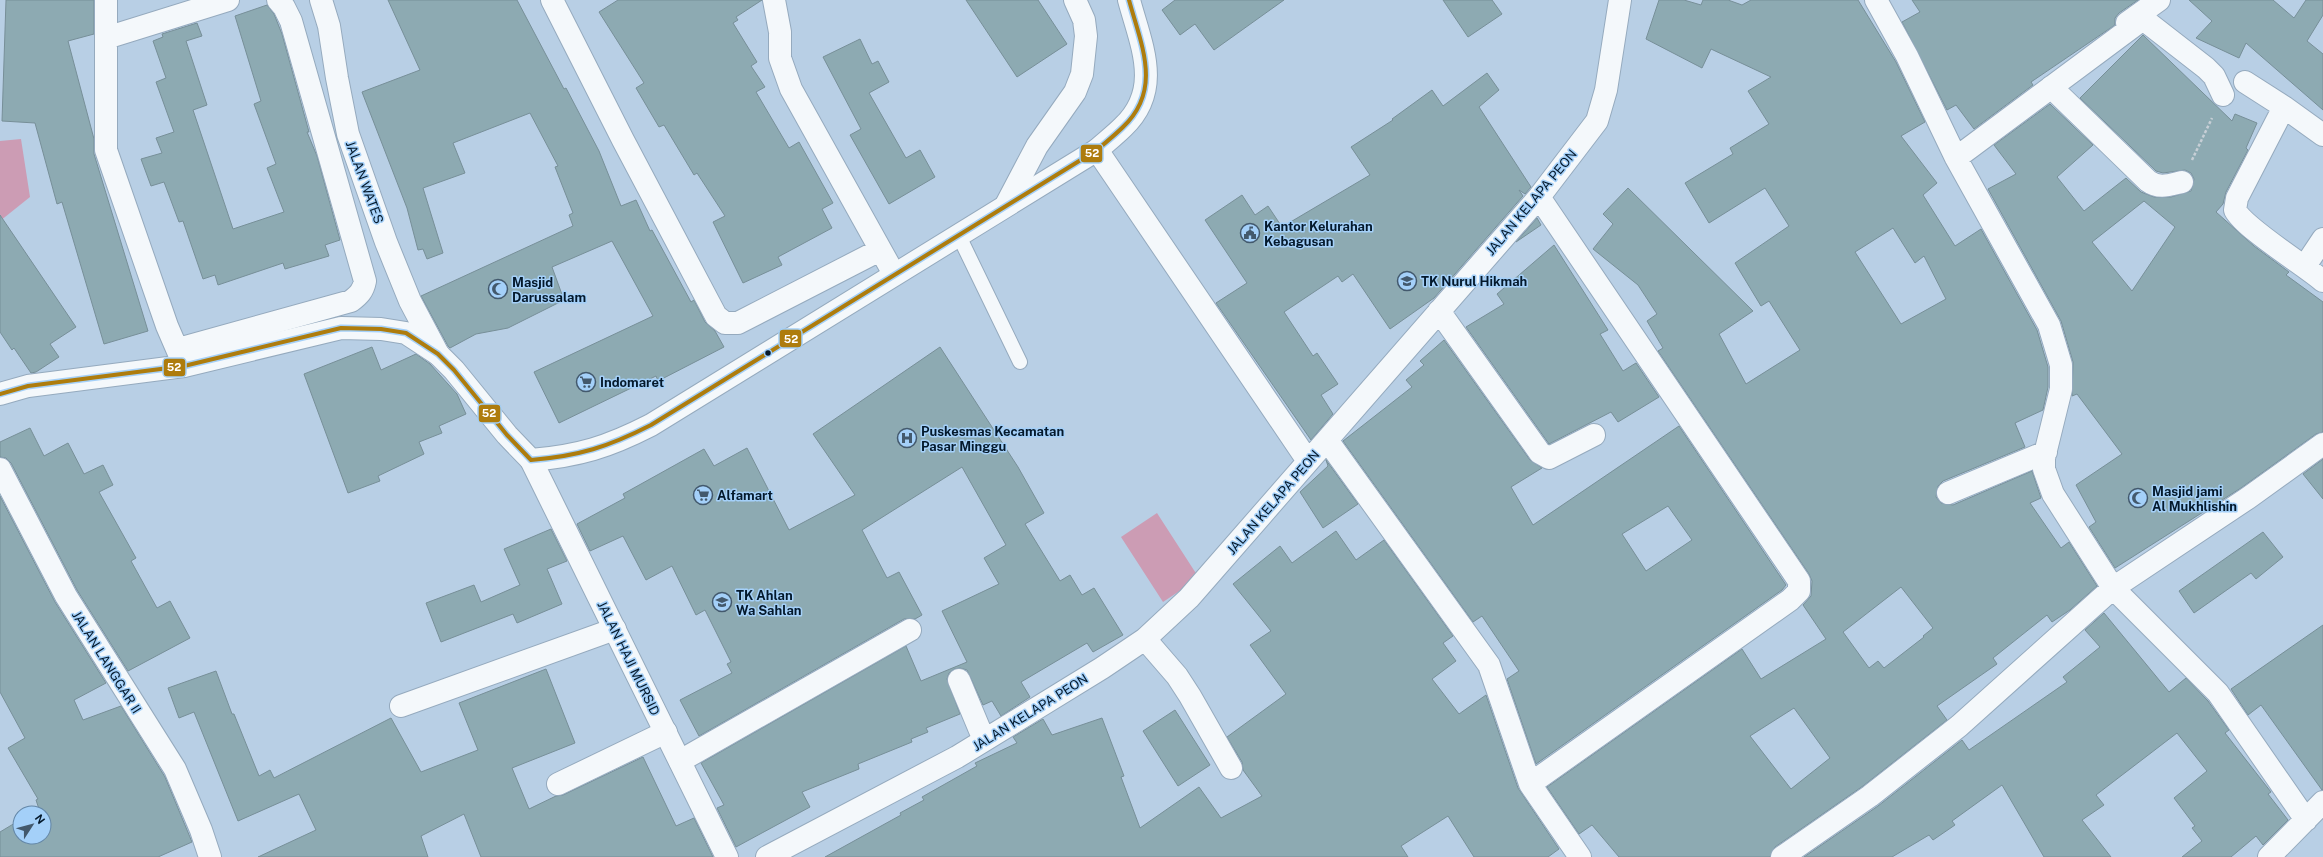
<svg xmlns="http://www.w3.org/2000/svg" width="2323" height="857" font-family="'Public Sans',sans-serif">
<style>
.green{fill:#cc9cb4}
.building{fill:#8daab2;stroke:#778f98;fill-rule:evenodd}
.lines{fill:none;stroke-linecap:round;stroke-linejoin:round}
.service-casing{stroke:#95aabe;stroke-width:16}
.minor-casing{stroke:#95aabe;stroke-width:24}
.tertiary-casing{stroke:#95aabe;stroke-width:24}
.secondary-casing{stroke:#95aabe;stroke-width:24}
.path{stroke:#c7cfd6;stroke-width:2.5;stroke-dasharray:3 2;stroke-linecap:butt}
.service{stroke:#f4f8fb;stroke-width:14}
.minor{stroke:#f4f8fb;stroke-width:22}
.tertiary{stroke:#f4f8fb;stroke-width:22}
.secondary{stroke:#f4f8fb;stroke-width:22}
.bus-1-casing{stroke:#a4d0f9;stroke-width:7}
.bus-1{stroke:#ae7c0d;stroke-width:4}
.bus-dot{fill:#04192c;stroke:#a4d0f9;stroke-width:1.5}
.labels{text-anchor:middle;stroke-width:3;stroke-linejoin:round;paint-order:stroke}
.street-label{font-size:13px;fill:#04192c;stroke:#a4d0f9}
.poi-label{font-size:13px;font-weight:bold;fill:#04192c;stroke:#a4d0f9;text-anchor:start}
.line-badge{stroke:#a4d0f9;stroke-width:1.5}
.badge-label{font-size:11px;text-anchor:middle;font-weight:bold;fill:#fff}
</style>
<rect width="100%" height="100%" fill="#b8cfe5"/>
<path class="green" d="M21 139 30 197 0 221V141Z
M1157 513 1199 578 1163 602 1121 537Z"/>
<path class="building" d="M6 0H94V34L68 41 94 139V154L148 331 104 344 62 202 57 204 35 123 2 121Z
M388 0H517L564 89 566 88 599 151 621 206 636 200 650 231 652 230 691 302 694 300 705 322 715 331 724 347 658 381 656 376 559 423 534 372 653 316 612 241 552 267 564 300 508 328 476 334 450 348 448 346 421 296 573 226 569 215 573 213 555 167 558 166 530 113 453 143 465 173 423 188 443 253 427 259 423 249 418 250 407 208 362 92 420 70Z
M618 0H762L736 17 738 20 733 23 757 62 751 66 765 87 756 92 789 148 799 142 833 203 822 209 832 228 778 257 782 265 743 283 713 222 725 216 697 173 694 175 664 125 659 127 636 88 644 83 599 12Z
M966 0H1038L1067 44 1017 77Z
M1175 0H1284L1214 50 1195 24 1180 35 1162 10Z
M1443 0H1492L1502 14 1468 37Z
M1659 0H1684L1701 5 1703 0H1728L1742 5 1751 0H1858L1896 62 1925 122 1901 136 1937 183 1923 195 1955 246 1981 229 2037 330 2048 367V387L2043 410 2015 423 2025 447 1943 481 1938 486 1936 497 1941 503 1953 505 2032 471 2041 498 2030 503 2061 548 2069 542 2097 586 2070 610 2052 622 2047 615 1993 658 1997 664 1937 706 1947 720 1863 786 1775 847 1770 857H1619L1592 825 1579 834 1547 787 1742 649 1761 679 1826 639 1803 605 1811 596 1812 581 1809 574 1658 351 1663 348 1647 321 1657 314 1638 285 1593 249 1613 224 1603 214 1628 188 1753 311 1719 334 1746 384 1800 350 1769 301 1761 306 1735 263 1789 226 1765 188 1709 223 1685 183 1733 154 1730 148 1769 124 1748 91 1771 77 1711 49 1702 68 1646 39ZM1893 228 1915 263 1924 256 1946 299 1901 324 1855 252ZM1901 587 1933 628 1923 636 1924 637 1884 668 1878 661 1869 668 1843 632ZM1794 708 1830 758 1791 789 1750 736Z
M1912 0H2138L2119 13 2115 18V25L2031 82 2033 85 1974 129 1956 105 1947 110 1902 22 1920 12Z
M2189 0H2273L2294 18 2306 0H2323V15L2307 41 2323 54V110L2246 43 2239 58 2196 38 2212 21Z
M267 5 274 14 282 34 309 132H307L317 156 340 240 325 245 329 256 285 269 283 263 218 285 215 275 203 279 183 221 179 222 164 182 151 186 141 159 162 153 156 138 174 132 156 82 166 78 153 41 163 37 162 34 197 23 202 36 186 41 207 105 193 110 233 229 284 212 267 168 276 164 254 104 261 101 235 16Z
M2143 35 2232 121 2235 114 2257 123 2246 148 2248 150 2226 192 2223 204 2216 212 2254 246 2289 272 2286 275 2323 302V432L2316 434 2241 488 2115 568 2089 527 2096 522 2076 485 2122 454 2077 394 2072 396 2073 362 2061 321 1988 189 2016 174 1994 145 2050 104 2093 145 2057 177 2084 211 2126 178 2141 192 2154 197H2171L2191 191 2194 179 2191 173 2185 170 2163 173 2156 171 2080 98ZM2144 201 2175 227 2132 291 2092 242Z
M860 39 872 64 878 61 889 82 869 93 906 158 920 150 935 177 889 204 850 135 861 129 823 57Z
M1487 73 1499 90 1479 107 1531 187 1525 194 1519 190 1523 196 1434 298 1390 329 1353 274 1342 282 1338 276 1284 312 1313 356 1317 353 1338 384 1321 395 1333 414 1311 440 1216 303 1247 283 1205 220 1242 195 1255 215 1268 206 1282 227 1370 175 1351 147 1393 120 1392 119 1432 90 1443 106Z
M0 215 76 327 50 344 59 357 36 372 31 373 14 348 12 350 0 332Z
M1537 218 1541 225 1516 242Z
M1554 245 1608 330 1600 334 1623 371 1636 363 1659 397 1618 422 1611 412 1549 444 1466 327 1504 304 1497 294Z
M1444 340 1530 460 1542 468 1511 487 1533 525 1679 426 1786 585 1782 590 1536 764 1507 679 1519 671 1482 616 1473 622 1343 441 1412 387 1406 380 1424 365 1420 361ZM1668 506 1692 540 1646 571 1622 534Z
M372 347 381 370 416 354 430 364 457 394 466 414 439 426 442 433 419 442 424 454 378 476 380 481 348 493 304 374Z
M940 347 1018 467 1044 513 1025 524 1060 581 1070 575 1082 595 1094 588 1123 635 1093 652 1087 643 1021 682 1030 697 1001 716 992 701 983 705 967 670 960 668 954 669 949 673 947 679 960 714 926 728 928 732 911 739 912 742 858 764 859 769 802 792 810 807 736 847 717 808 724 805 701 763 906 646 921 681 967 662 942 611 999 584 984 558 1006 545 962 467 862 530 887 578 899 572 922 615 915 619H904L699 736 680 700 732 673 727 664 731 662 705 610 696 615 672 566 646 580 623 536 590 551 577 524 625 498 623 494 704 449 714 466 747 448 789 530 855 495 813 434Z
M30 428 44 456 68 443 84 474 103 465 113 485 99 492 136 558 131 561 157 608 170 601 190 638 128 671 77 590 11 463 6 458 0 457V442Z
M2323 459V499L2303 474Z
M1326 460 1358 504 1323 528 1300 492 1328 466Z
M0 496 55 602 106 683 74 700 83 720 121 706 165 777 192 842 158 857H0V832L20 820V837H44V813H33L39 809 36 800 38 799 8 748 25 738 0 692Z
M551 529 567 561 547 569 562 604 517 623 513 614 441 642 426 603 474 585 481 602 520 585 504 549Z
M1336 531 1356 560 1384 540 1453 636 1443 643 1456 661 1432 679 1459 714 1486 695 1518 788 1559 849 1548 857H1474L1448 816 1401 846 1408 857H825L901 815 900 813 924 800 922 797 977 766 975 763 1017 743 1013 737 1043 719 1052 735 1102 718 1124 776 1121 777 1140 828 1199 787 1221 818 1262 796 1243 770 1242 762 1227 737 1286 694 1250 645 1271 631 1233 584 1280 546 1292 563Z
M2263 532 2283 557 2256 579 2251 573 2194 613 2179 591Z
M2104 613 2169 692 2186 678 2208 701 2229 730 2225 733 2271 792 2268 794 2288 820 2263 845 2256 836 2231 857H2182L2202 841 2192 828 2195 826 2174 798 2207 771 2177 733 2096 795 2104 805 2082 820 2111 857H2044L2002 785 1952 821 1955 825 1933 840 1929 835 1892 857H1804L1878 806 1962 740 1969 750 2067 682 2063 677 2100 647 2085 630Z
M2323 625V790H2322L2261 705 2248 715 2231 689Z
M546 669 575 743 512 768 529 809 556 796 563 795 643 757 676 826 694 818 713 857H481L464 814 421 836 428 857H258L316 830 299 794 238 821 194 712 179 718 168 688 216 671 232 714H234L259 776 270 770 274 778 391 718 421 772 478 750 459 703Z
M1175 710 1210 765 1178 786 1143 731Z"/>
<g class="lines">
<g class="service-casing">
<path id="service" d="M958 234 1020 362"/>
</g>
<g class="minor-casing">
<path id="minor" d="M106 0V150L167 326 183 363
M321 0 329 26 337 78 348 134 386 242 410 301 438 354
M552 0 623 140 716 316 725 323H738L880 250
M774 0 780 32V58L791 89 894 274
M1876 0 1907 56 1956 158 2049 325 2061 365V389L2044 458V469L2053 494 2113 588 2218 693 2306 820
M2127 23 2159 0
M106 38 228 0
M2245 82 2284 107 2323 135
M2051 87 2148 181C2159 189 2169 185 2182 182
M2284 107 2237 198 2235 210C2244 228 2303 264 2323 281
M1097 150 1308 461
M1956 158 2143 19 2206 68 2214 76 2223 95
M1007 203 1037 146 1075 92 1082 74 1086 36 1084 20 1075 0
M2305 266 2323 239
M1439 311 1540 453 1549 458 1594 435
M178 349 351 301C359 295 363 291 365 281L291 21 284 7 278 0
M1327 440 1489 665 1530 784 1580 857
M0 469 66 596 175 769 201 830 210 857
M1948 493 2046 452
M1145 639 1177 676 1190 696 1231 768
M959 680 984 740
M401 706 615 629
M680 761 910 630
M558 784 666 732
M1530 784 1790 600 1799 591V581L1539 197
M767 857 957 757 1102 668 1145 639 1189 598 1539 197 1597 121 1606 90 1620 0
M1782 857 1870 796 1959 726 2113 588 2248 498 2323 444
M2269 857 2323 802"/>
</g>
<g class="tertiary-casing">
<path id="tertiary" d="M531 460 727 857"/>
</g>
<g class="secondary-casing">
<path id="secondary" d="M0 394 28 386 184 366 341 328 381 329 406 333 438 354 454 370 507 435 531 460C579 456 608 447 651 425L1097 150C1106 142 1115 135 1123 127 1163 89 1141 45 1129 0"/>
</g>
<path class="path" d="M2192 160 2212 118"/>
<use href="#service" class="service"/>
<use href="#minor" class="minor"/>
<use href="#tertiary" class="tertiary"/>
<use href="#secondary" class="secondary"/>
<g class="bus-1-casing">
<path id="bus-1" d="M0 394 28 386 184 366 341 328 381 329 406 333 438 354 454 370 507 435 531 460C579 456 608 447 651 425L1097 150C1106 142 1115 135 1123 127 1163 89 1141 45 1129 0"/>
</g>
<use href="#bus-1" class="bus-1"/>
</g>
<defs>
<g id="civic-ring" transform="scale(1)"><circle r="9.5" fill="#a4d0f9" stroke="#43596d" stroke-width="1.5"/><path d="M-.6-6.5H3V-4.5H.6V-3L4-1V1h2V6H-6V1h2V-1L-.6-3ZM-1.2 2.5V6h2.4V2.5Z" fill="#43596d"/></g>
<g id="school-ring" transform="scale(1)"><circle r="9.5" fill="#a4d0f9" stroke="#43596d" stroke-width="1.5"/><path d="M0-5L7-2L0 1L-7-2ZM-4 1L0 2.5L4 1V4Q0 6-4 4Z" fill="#43596d"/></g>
<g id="mosque-ring" transform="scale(1)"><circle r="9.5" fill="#a4d0f9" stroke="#43596d" stroke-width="1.5"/><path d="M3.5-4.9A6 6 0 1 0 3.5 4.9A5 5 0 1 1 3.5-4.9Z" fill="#43596d"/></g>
<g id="supermarket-ring" transform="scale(1)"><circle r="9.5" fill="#a4d0f9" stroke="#43596d" stroke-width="1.5"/><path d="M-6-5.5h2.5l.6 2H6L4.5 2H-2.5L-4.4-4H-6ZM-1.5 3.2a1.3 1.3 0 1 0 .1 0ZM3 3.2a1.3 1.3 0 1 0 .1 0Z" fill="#43596d"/></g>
<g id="hospital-ring" transform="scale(1)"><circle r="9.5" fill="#a4d0f9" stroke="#43596d" stroke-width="1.5"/><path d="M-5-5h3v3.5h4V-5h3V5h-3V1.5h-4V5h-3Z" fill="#43596d"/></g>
</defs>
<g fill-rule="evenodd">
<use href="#civic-ring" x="1250" y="233"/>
<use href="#school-ring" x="1407" y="281"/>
<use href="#mosque-ring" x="498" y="289"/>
<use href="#supermarket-ring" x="586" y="382"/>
<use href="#hospital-ring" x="907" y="438"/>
<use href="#supermarket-ring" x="703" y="495"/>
<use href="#mosque-ring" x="2138" y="498"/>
<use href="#school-ring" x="722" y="602"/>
</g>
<circle class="bus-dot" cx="768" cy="353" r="3.5"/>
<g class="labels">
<g class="street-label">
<text transform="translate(365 182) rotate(70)" y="5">JALAN WATES</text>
<text transform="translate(1531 202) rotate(-50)" y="5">JALAN KELAPA PEON</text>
<text transform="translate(1273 502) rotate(-49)" y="5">JALAN KELAPA PEON</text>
<text transform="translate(629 658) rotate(64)" y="5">JALAN HAJI MURSID</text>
<text transform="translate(107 662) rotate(58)" y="5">JALAN LANGGAR II</text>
<text transform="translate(1030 712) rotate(-32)" y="5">JALAN KELAPA PEON</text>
</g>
<g class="poi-label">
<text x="1264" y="231">Kantor Kelurahan<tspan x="1264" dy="15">Kebagusan</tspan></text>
<text x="1421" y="286">TK Nurul Hikmah</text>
<text x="512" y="287">Masjid<tspan x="512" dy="15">Darussalam</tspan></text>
<text x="600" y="387">Indomaret</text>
<text x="921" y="436">Puskesmas Kecamatan<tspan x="921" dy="15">Pasar Minggu</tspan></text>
<text x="2152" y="496">Masjid jami<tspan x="2152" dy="15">Al Mukhlishin</tspan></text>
<text x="717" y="500">Alfamart</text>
<text x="736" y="600">TK Ahlan<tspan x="736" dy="15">Wa Sahlan</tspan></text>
</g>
</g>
<g class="line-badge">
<rect x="1080" y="144" width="23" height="19" rx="4" fill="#ae7c0d"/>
<rect x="779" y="329" width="23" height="19" rx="4" fill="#ae7c0d"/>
<rect x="163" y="358" width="23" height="19" rx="4" fill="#ae7c0d"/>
<rect x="478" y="404" width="23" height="19" rx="4" fill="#ae7c0d"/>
</g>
<g class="badge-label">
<text x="1092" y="157">52</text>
<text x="791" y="343">52</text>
<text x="174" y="371">52</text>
<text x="489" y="417">52</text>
</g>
<g transform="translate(32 825) rotate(54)"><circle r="19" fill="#a4d0f9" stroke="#6487a7"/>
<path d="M0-3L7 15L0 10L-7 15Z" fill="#43596d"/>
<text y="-6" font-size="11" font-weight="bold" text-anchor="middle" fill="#04192c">N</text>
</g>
</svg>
